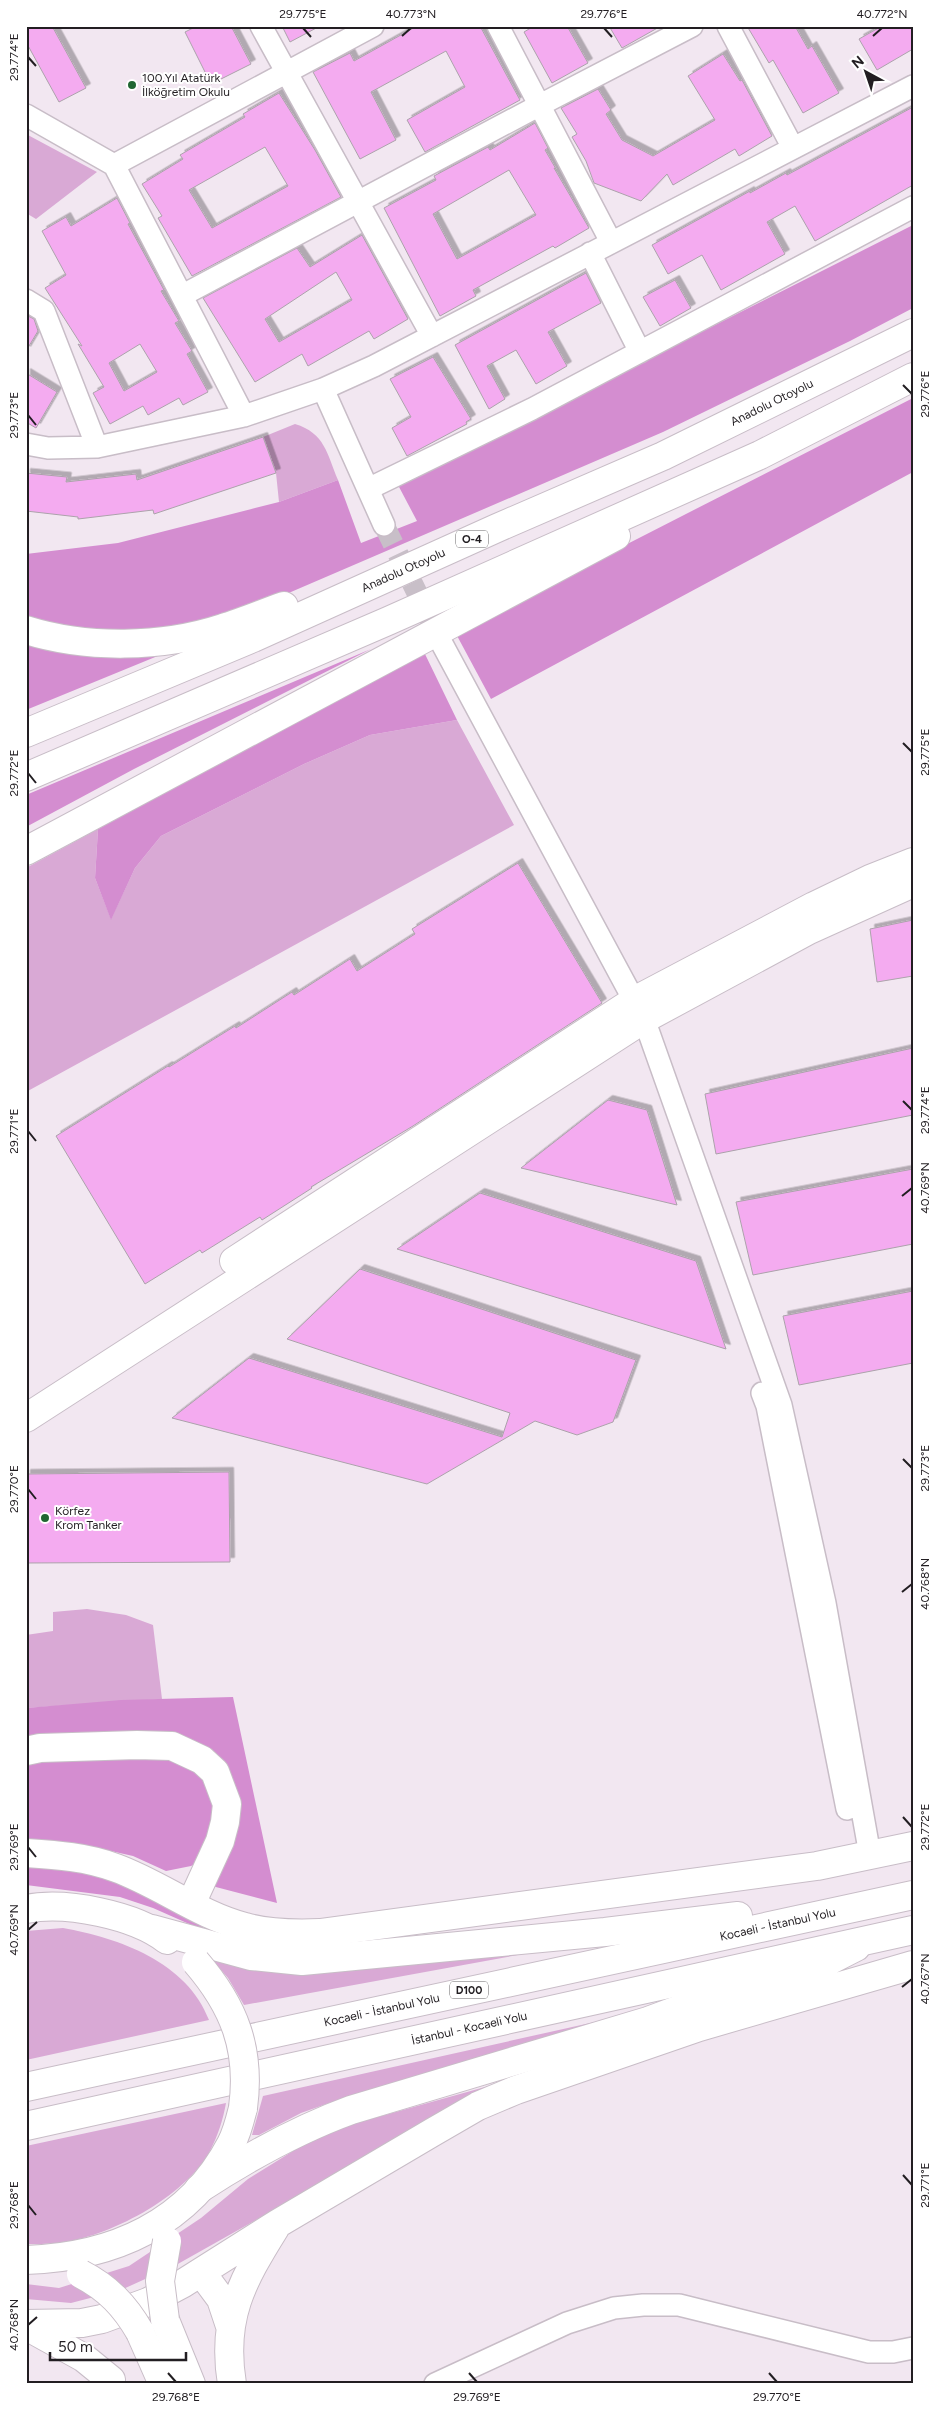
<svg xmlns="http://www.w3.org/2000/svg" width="939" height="2410" font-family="Figtree,sans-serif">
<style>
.green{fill:#d9a9d5}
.forest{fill:#d48dd0}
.building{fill:#f4abf0;stroke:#aca2ab;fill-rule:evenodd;filter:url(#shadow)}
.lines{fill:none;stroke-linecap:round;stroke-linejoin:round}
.street-tunnel{stroke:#c8bfc8;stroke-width:21;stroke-dasharray:21 11;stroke-linecap:butt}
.street-casing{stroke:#c8bdc7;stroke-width:24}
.secondary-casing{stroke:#c8bdc7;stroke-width:30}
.highway-casing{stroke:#c8bdc7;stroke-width:30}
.street{stroke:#fff;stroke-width:21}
.secondary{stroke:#fff;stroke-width:28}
.highway{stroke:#fff;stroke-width:28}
.highway-bridge-casing{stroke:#c8bdc7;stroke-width:30;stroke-linecap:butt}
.highway-bridge{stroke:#fff;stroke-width:28}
.ticks{fill:none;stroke:#221e22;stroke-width:2}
.poi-dot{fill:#206632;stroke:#fff;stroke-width:2}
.labels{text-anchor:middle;stroke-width:4;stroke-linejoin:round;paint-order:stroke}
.shield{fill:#fff;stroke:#646264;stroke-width:1}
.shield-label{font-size:11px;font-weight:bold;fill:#221e22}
.poi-label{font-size:12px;fill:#221e22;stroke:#fff;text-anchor:start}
.street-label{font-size:12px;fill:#221e22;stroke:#fff}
.neatline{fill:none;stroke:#221e22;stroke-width:2}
.ticks-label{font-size:12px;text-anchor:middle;fill:#221e22}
</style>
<defs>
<filter id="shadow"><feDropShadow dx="4.5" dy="-4.5" stdDeviation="0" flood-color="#0004"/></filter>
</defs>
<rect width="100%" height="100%" fill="#f2e7f1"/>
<path class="green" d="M26 134 97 172 36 219 26 213Z
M295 424C325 433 327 454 338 480L279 502 276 473 263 437Z
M457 720 514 825 26 1092V868L98 829 95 878 111 919 135 868 161 836 304 764 370 735Z
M87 1609 126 1615 153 1625 162 1699 26 1708V1635L53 1631V1612Z
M63 1928C119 1938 187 1962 209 2020L26 2060V1931Z
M578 1944 244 2005 228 1978 206 1953Z
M626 2015 329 2103 301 2113 259 2135H252L263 2096Z
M699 2027 318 2185 176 2265 121 2290 71 2303 26 2299V2284L59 2288 129 2266 201 2218 248 2179 306 2143 342 2127Z
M226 2103C223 2120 218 2135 210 2151 185 2197 108 2238 57 2243 47 2244 36 2244 26 2244V2146Z"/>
<path class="forest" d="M913 225V308L850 341 663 432 284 595 217 618 134 634 26 621V554L118 543 279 502 338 480 361 543 417 521 398 485Z
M913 398V472L491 699 455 632Z
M26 640 165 653 26 710Z
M371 649 134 769 26 827V795Z
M424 652 457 720 370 735 304 764 161 836 135 868 111 920 95 878 98 829Z
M233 1697 277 1903 212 1886 214 1759 26 1741V1708L121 1700Z
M158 1754 203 1774 218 1804 203 1859 191 1866 166 1871 133 1856 102 1849 26 1842V1760Z
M26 1864C46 1867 67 1869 87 1873 134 1882 176 1908 214 1935L153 1908 120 1897 26 1885Z"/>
<path class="building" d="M26 26H52L86 88 59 102 26 42Z
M197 26H231L251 64 211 84 185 32Z
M282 26H320L290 42Z
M417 26H480L520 100 425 152 407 120 465 87 446 51 371 92 396 140 360 159 313 72 350 53 354 61Z
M534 26H567L588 63 552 83 524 32Z
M609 26H661L622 48Z
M747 26H795L808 49 812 46 839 93 803 113 773 60 769 63Z
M882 26H913V49L877 70 859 39Z
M723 54 740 81 742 80 772 136 739 156 735 149 673 185 667 174 641 201 594 183 586 161 572 137 577 134 561 108 598 89 611 110 606 114 622 140 653 156 715 120 688 76Z
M279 93 315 150 341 197 192 276 158 218 162 216 142 184 183 159 180 155 245 117 243 114ZM265 147 288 186 212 228 189 190Z
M913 107V185L815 241 795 206 767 222 785 254 721 290 702 255 668 274 652 245 750 191V193L786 173 787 175Z
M535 123 548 148 545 150 556 169 554 168 589 228 555 248 553 246 473 290 476 296 440 316 384 208 436 180 434 176 488 147 490 150ZM509 170 536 215 457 259 433 214Z
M117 198 130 223 128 224 164 290 161 291 179 321 175 323 192 351 187 354 208 392 183 405 179 398 148 415 143 406 110 424 93 393 104 387 78 344 82 346 45 288 66 275 42 231 66 217 71 226ZM140 344 157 372 124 391 109 363Z
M362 235 408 319 374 339 369 331 308 366 302 354 255 382 203 298 297 248 310 267ZM336 272 352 300 279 342 265 319Z
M586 273 601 303 548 332 567 366 536 384 516 350 487 366 505 399 489 409 455 345Z
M675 280 691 308 660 326 643 297Z
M26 315 34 319 38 331 26 351Z
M433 357 471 419 466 422 467 424 407 456 392 428 411 417 390 379Z
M26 373 57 392 36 428 26 422Z
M263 437 276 473 154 514 153 510 78 519V517L26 511V473L67 477 66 482 136 474 137 480Z
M518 863 602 1003 413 1126 311 1187 312 1188 262 1220 260 1217 202 1253 200 1250 145 1284 56 1136 168 1066 169 1067 235 1026 236 1028 292 992 294 995 350 959 357 971 415 934 412 929Z
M913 920V976L877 982 870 929Z
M913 1048V1115L716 1154 705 1094Z
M608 1100 647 1110 677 1205 521 1168Z
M913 1169V1244L753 1275 736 1202Z
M480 1193 696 1261 726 1349 397 1249Z
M360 1269 636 1360 613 1422 577 1435 535 1421 427 1484 172 1418 249 1358 502 1437 510 1413 287 1339Z
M913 1291V1363L799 1385 783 1316Z
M229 1472 230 1562 26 1563V1474Z"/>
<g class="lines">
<path class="street-tunnel" d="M384 525 440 640"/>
<g class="street-casing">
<path id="street" d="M261 26 432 336
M498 26 611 242
M728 26 793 148
M26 115 114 165 244 416
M114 165 373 26
M590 253 640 352
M183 295 540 105 692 26
M26 300 44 311 97 447
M323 389 384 525
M26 444 48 448 97 447 244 416 323 389 374 366 913 86
M368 489 532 409 913 207
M440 640 644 1019 781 1405 825 1603 870 1855
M762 1393 767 1406 847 1809
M435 2384 567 2323 614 2308 643 2305H679L869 2352H893L913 2348"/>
</g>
<g class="secondary-casing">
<path id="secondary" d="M234 1261 634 1001 814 906 870 879 913 862
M26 1418 644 1019 809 930 913 883
M26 1853C57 1855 87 1857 116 1868 160 1884 199 1915 245 1927 269 1934 295 1934 320 1933L817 1866 913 1846
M756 1998 856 1947
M201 2272 221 2299 230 2326
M26 2324 82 2323 102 2319 148 2302 182 2284 277 2224 433 2132 478 2106 516 2090 699 2027 913 1965
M28 2327 84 2358 111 2380
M232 2384C221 2318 242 2281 275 2228"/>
</g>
<g class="highway-casing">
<g id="highway">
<path d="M26 630C87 649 162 648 223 628 243 622 264 613 284 606"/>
<path id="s1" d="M26 733 253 638 497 528 663 456 913 333"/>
<path d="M26 777 388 621 760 455 913 377"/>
<path d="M26 851 616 536"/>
<path d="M26 1751 40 1748 137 1745 172 1746 202 1760 215 1772 227 1804 225 1822 220 1841 191 1904"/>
<path d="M26 1909C66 1901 135 1915 167 1940"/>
<path d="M152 1929 251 1956 302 1961 605 1932 738 1916"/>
<path id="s2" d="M26 2087 913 1895"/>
<path id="s3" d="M26 2126 913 1930"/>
<path d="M199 2189C248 2157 296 2130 351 2110L648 2021 767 1977"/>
<path d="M26 2260C113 2257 189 2224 231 2144 237 2133 240 2120 243 2108"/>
<path d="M165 2320 191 2384"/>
<path d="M140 2332 163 2384"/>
</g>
</g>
<use href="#street" class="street"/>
<use href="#secondary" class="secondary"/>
<use href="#highway" class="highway"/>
<g class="highway-bridge-casing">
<path id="highway-bridge" d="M196 1962C234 2006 251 2049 243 2108
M81 2274C108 2288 125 2306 140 2332
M165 2320 160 2281 167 2241"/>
</g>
<use href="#highway-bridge" class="highway-bridge"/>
</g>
<path class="ticks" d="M303 28 311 37M604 28 612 37M402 36 411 28M873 36 882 28M28 57 36 66M903 385 912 394M28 415 36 425M903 743 912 752M28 773 36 783M903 1101 912 1110M28 1131 36 1141M902 1196 912 1188M903 1459 912 1468M28 1489 36 1499M902 1592 912 1584M903 1817 912 1827M28 1847 36 1857M28 1930 37 1922M902 1987 912 1979M903 2175 912 2185M28 2205 36 2215M28 2325 37 2317M168 2373 176 2382M469 2373 477 2382M769 2373 777 2382"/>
<g class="poi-dot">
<circle cx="132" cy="85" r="5"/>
<circle cx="45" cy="1518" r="5"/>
</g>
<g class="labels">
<g class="shield">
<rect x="456" y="530.5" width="32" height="17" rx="4"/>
<rect x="450" y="1981.5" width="38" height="17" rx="4"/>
</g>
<g class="shield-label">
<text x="472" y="543">O-4</text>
<text x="469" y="1994">D100</text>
</g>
<g class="poi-label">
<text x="142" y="82">100.Yıl Atatürk<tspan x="142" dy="14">İlköğretim Okulu</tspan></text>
<text x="55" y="1515">Körfez<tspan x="55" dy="14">Krom Tanker</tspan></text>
</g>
<g class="street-label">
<text dy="4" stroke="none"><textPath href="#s1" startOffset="816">Anadolu Otoyolu</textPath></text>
<text dy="4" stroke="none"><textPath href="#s1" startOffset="411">Anadolu Otoyolu</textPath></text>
<text dy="4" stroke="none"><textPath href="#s2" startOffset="769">Kocaeli - İstanbul Yolu</textPath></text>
<text dy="4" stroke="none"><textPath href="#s2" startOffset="364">Kocaeli - İstanbul Yolu</textPath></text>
<text dy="4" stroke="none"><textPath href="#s3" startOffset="454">İstanbul - Kocaeli Yolu</textPath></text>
</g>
</g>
<rect width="939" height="2410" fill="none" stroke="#ffffff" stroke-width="55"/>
<g transform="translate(866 72) rotate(320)" stroke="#ffffff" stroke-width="4" paint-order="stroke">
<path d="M0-4L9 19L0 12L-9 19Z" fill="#221e22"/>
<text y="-8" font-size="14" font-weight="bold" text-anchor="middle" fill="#221e22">N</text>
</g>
<path d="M50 2352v8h136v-8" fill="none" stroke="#221e22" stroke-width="2.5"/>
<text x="58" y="2352" font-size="15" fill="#221e22" stroke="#ffffff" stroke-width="4" paint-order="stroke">50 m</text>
<rect x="28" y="28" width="884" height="2354" class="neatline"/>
<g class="ticks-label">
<text x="303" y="18">29.775°E</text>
<text x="411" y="18">40.773°N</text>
<text x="604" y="18">29.776°E</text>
<text x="882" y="18">40.772°N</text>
<text transform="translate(14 57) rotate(-90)" y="4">29.774°E</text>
<text transform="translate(925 394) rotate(-90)" y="4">29.776°E</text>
<text transform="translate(14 415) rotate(-90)" y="4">29.773°E</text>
<text transform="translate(925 752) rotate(-90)" y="4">29.775°E</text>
<text transform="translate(14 773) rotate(-90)" y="4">29.772°E</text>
<text transform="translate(925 1110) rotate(-90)" y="4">29.774°E</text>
<text transform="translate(14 1131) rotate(-90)" y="4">29.771°E</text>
<text transform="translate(925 1188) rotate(-90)" y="4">40.769°N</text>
<text transform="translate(925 1468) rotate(-90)" y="4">29.773°E</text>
<text transform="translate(14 1489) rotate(-90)" y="4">29.770°E</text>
<text transform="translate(925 1584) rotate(-90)" y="4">40.768°N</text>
<text transform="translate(925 1827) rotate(-90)" y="4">29.772°E</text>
<text transform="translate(14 1847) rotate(-90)" y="4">29.769°E</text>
<text transform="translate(14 1930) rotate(-90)" y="4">40.769°N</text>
<text transform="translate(925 1979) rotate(-90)" y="4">40.767°N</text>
<text transform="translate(925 2185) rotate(-90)" y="4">29.771°E</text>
<text transform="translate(14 2205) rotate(-90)" y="4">29.768°E</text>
<text transform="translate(14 2325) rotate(-90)" y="4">40.768°N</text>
<text x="176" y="2401">29.768°E</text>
<text x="477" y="2401">29.769°E</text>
<text x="777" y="2401">29.770°E</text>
</g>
</svg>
